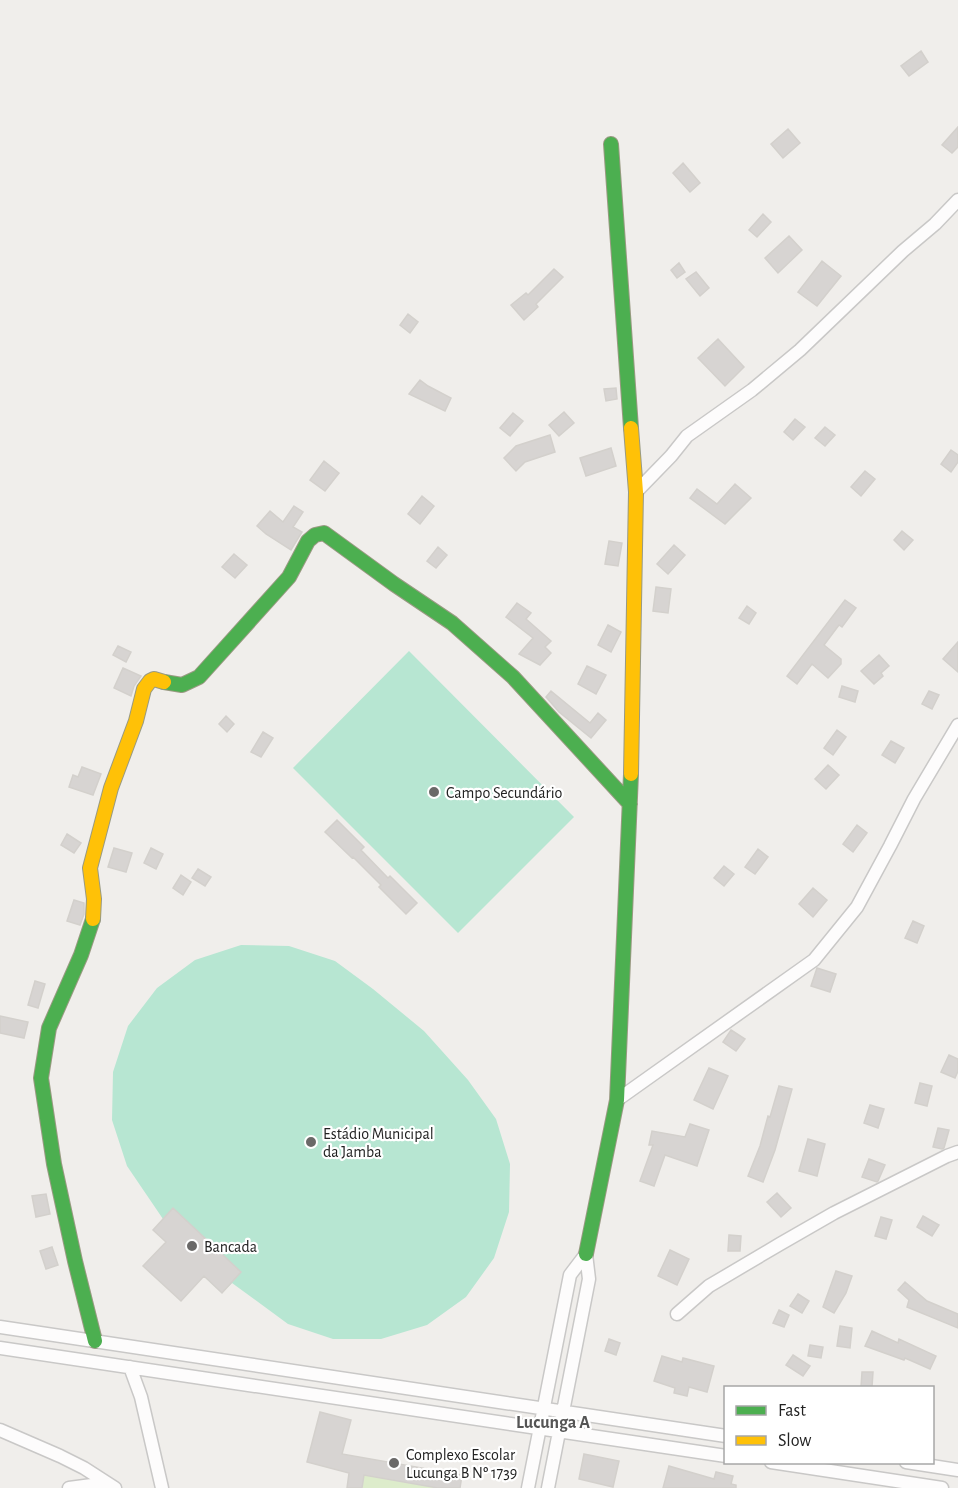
<svg xmlns="http://www.w3.org/2000/svg" width="958" height="1488" font-family="'Alegreya Sans',sans-serif">
<style>
.grass{fill:#ddeccb}
.pitch{fill:#b7e6d2}
.building{fill:#d7d4d2;stroke:#d3d0cc;stroke-width:1.5}
.lines{fill:none;stroke-linecap:round;stroke-linejoin:round}
.street-casing{stroke:#c9c8c7;stroke-width:15}
.fast-casing{stroke:#999a82;stroke-width:16}
.slow-casing{stroke:#999a82;stroke-width:16}
.street{stroke:#fdfcfc;stroke-width:12}
.fast{stroke:#4caf50;stroke-width:14}
.slow{stroke:#ffc107;stroke-width:14}
.poi-dot{fill:#6a6968;stroke:#fff;stroke-width:2}
.labels{text-anchor:middle;stroke-width:4.5;stroke-linejoin:round;paint-order:stroke}
.poi-label{font-size:16px;fill:#222;stroke:#fff;text-anchor:start}
.neighbourhood-label{font-size:18px;font-weight:bold;fill:#555;stroke:#fff}
</style>
<rect width="100%" height="100%" fill="#f0eeeb"/>
<path class="grass" d="M364 1475 438 1488H362Z"/>
<path class="pitch" d="M409 651 574 817 458 933 293 768Z
M241 945 289 946 335 961 373 989 424 1031 468 1080 496 1119 510 1164 509 1212 494 1258 466 1297 427 1325 381 1339H333L288 1324 232 1283 222 1293 153 1230 163 1219 127 1166 112 1120 113 1072 128 1026 157 988 195 960Z"/>
<path class="building" d="M921 51 928 62 909 76 901 66Z
M958 127V147L952 153 942 145Z
M788 129 800 143 783 158 771 144Z
M683 163 700 183 690 192 673 173Z
M763 214 771 222 757 237 749 230Z
M789 236 802 250 778 273 765 258Z
M822 261 841 276 817 306 798 292Z
M679 263 685 272 677 278 671 270Z
M554 269 563 277 536 304 538 307 524 320 511 305 526 293 528 295Z
M696 272 709 288 700 296 686 279Z
M408 314 418 322 410 333 400 325Z
M718 339 744 367 725 386 698 358Z
M420 380 428 386 451 398 445 411 409 394Z
M616 388 617 399 606 401 604 389Z
M564 412 574 423 559 436 549 425Z
M513 413 523 421 510 436 500 428Z
M795 419 805 427 793 440 784 432Z
M825 427 835 435 825 446 815 438Z
M550 435 555 452 525 462 516 471 504 458 516 446Z
M611 448 616 466 586 476 580 458Z
M951 450 958 455V462L951 472 941 464Z
M324 461 339 473 325 491 310 480Z
M865 471 875 479 861 496 851 487Z
M735 484 751 498 725 524 690 498 697 489 717 504Z
M422 496 434 506 420 524 408 514Z
M294 506 303 512 293 527 302 532 291 550 266 534 257 526 270 511 283 522Z
M902 531 913 540 904 550 894 540Z
M609 541 622 543 618 566 605 564Z
M674 545 685 555 668 574 657 564Z
M438 547 447 555 436 568 427 561Z
M234 554 247 565 235 578 222 567Z
M656 587 671 589 668 613 653 611Z
M845 600 856 608 842 627 839 625 824 645 841 659V664L828 678 812 664 797 684 787 676Z
M517 603 531 613 526 619 551 641 545 647 551 653 540 665 519 654 533 638 506 617Z
M747 606 756 613 749 624 739 618Z
M608 625 621 632 611 652 598 645Z
M958 642V672L943 659Z
M118 646 131 652 126 662 113 655Z
M879 655 889 666 881 673 883 676 874 684 861 671Z
M587 666 606 675 596 694 578 684Z
M123 668 141 676 134 686 131 696 114 688Z
M842 686 858 691 855 702 839 697Z
M551 691 590 723 598 713 606 720 591 738 559 712 546 697Z
M929 691 939 695 932 709 922 704Z
M226 716 234 724 227 732 219 724Z
M837 730 846 737 833 755 824 748Z
M263 732 273 738 261 757 251 752Z
M891 741 904 748 895 763 882 755Z
M828 765 839 775 826 789 815 779Z
M82 767 101 774 93 795 69 787 73 775 78 777Z
M337 820 364 847 361 850 388 878 390 876 417 903 406 914 379 887 381 885 353 857 352 858 325 832Z
M857 825 867 833 853 852 843 844Z
M67 834 81 843 74 853 61 845Z
M114 848 132 853 126 872 108 867Z
M151 848 163 854 156 869 144 863Z
M758 849 768 857 755 874 745 867Z
M724 866 734 874 724 886 714 878Z
M198 869 211 877 205 886 192 878Z
M181 875 191 882 183 895 173 888Z
M813 888 827 900 813 917 799 904Z
M74 900 84 903V914L80 925 67 921Z
M913 921 924 926 917 943 905 938Z
M817 968 836 974 830 992 811 986Z
M35 981 45 984 38 1008 28 1005Z
M0 1016 28 1022 24 1038 0 1033Z
M731 1030 745 1039 736 1051 723 1042Z
M949 1055 958 1059V1071L955 1078 941 1072Z
M709 1068 728 1076 713 1109 694 1100Z
M920 1083 932 1086 927 1106 915 1103Z
M779 1086 792 1089 775 1150 763 1182 748 1176 760 1146 768 1116 770 1117Z
M870 1105 884 1109 878 1128 864 1123Z
M690 1124 709 1130 697 1166 665 1155 654 1186 640 1181 653 1145H649L652 1131 685 1137Z
M938 1128 949 1130 944 1148 942 1149 933 1147Z
M808 1139 825 1144 817 1176 799 1171Z
M869 1159 885 1165 878 1181 877 1182 862 1177Z
M777 1193 791 1208 781 1217 767 1202Z
M46 1194 50 1214 36 1217 32 1196Z
M173 1208 241 1272 222 1293 204 1276 181 1301 143 1266 166 1242 153 1230Z
M923 1216 939 1225 932 1236 917 1227Z
M881 1217 892 1220 886 1239 875 1236Z
M729 1235 741 1236 740 1251H728Z
M52 1247 58 1265 46 1269 40 1251Z
M670 1250 689 1259 677 1285 658 1276Z
M836 1271 852 1276 846 1293 834 1313 823 1307Z
M905 1282 927 1301 958 1314V1328L907 1307 909 1300 898 1290Z
M798 1294 809 1301 802 1313 790 1306Z
M779 1310 789 1315 784 1327 773 1323Z
M840 1326 852 1328 850 1348 837 1346Z
M872 1331 898 1343 899 1339 936 1356 930 1369 905 1358 904 1360 865 1346Z
M609 1339 620 1343 616 1355 605 1351Z
M810 1345 823 1347 821 1358 808 1356Z
M793 1355 810 1366 803 1376 786 1365Z
M662 1356 682 1362 683 1358 714 1366 707 1392 689 1387 687 1396 674 1393 675 1388 654 1381Z
M862 1372H873L872 1387H861Z
M320 1412 351 1420 342 1454 462 1475 460 1488H438L364 1475 362 1488H347L349 1473 307 1462Z
M584 1454 619 1461 613 1487 579 1479Z
M669 1466 714 1479 716 1472 733 1476 731 1484 736 1485V1488H663Z"/>
<g class="lines">
<g class="street-casing">
<path id="street" d="M636 492 671 456 687 436 752 390 800 350 903 251 935 224 958 200
M617 1100 814 960 857 907 890 846 914 799 958 725
M677 1314 709 1286 780 1244 834 1213 947 1156 958 1152
M0 1327 726 1436
M0 1348 726 1456
M130 1367 141 1397 162 1488
M0 1430 60 1456 84 1468 115 1488
M771 1462 942 1488
M906 1462 958 1470
M69 1488 107 1483
M528 1488 570 1275 586 1254 589 1279 548 1488"/>
</g>
<g class="fast-casing">
<path id="fast" d="M611 144 631 428
M164 682 182 685 199 677 289 577 308 541 315 535 324 533 394 584 452 623 513 677 630 804
M93 919 81 955 49 1028 41 1078 54 1164 75 1261 95 1341
M586 1254 617 1100 631 774"/>
</g>
<g class="slow-casing">
<path id="slow" d="M631 774 636 492 631 428
M93 919 94 899 90 868 111 788 136 721 144 689 150 681 154 679 164 682"/>
</g>
<use href="#street" class="street"/>
<use href="#fast" class="fast"/>
<use href="#slow" class="slow"/>
</g>
<g class="poi-dot">
<circle cx="434" cy="792" r="6"/>
<circle cx="311" cy="1142" r="6"/>
<circle cx="192" cy="1246" r="6"/>
<circle cx="394" cy="1463" r="6"/>
</g>
<g class="labels">
<g class="poi-label">
<text x="446" y="798">Campo Secundário</text>
<text x="323" y="1139">Estádio Municipal<tspan x="323" dy="18">da Jamba</tspan></text>
<text x="204" y="1252">Bancada</text>
<text x="406" y="1460">Complexo Escolar<tspan x="406" dy="18">Lucunga B Nº 1739</tspan></text>
</g>
<g class="neighbourhood-label">
<text x="553" y="1428">Lucunga A</text>
</g>
</g>
<rect x="724" y="1386" width="210" height="78" fill="#ffffff" stroke="#a7a7a7" stroke-width="1.5"/>
<rect x="736" y="1406" width="30" height="9" fill="#4caf50" stroke="#a7a7a7" stroke-width="1.5"/>
<text x="778" y="1416" font-size="18" fill="#222222">Fast</text>
<rect x="736" y="1436" width="30" height="9" fill="#ffc107" stroke="#a7a7a7" stroke-width="1.5"/>
<text x="778" y="1446" font-size="18" fill="#222222">Slow</text>
</svg>
